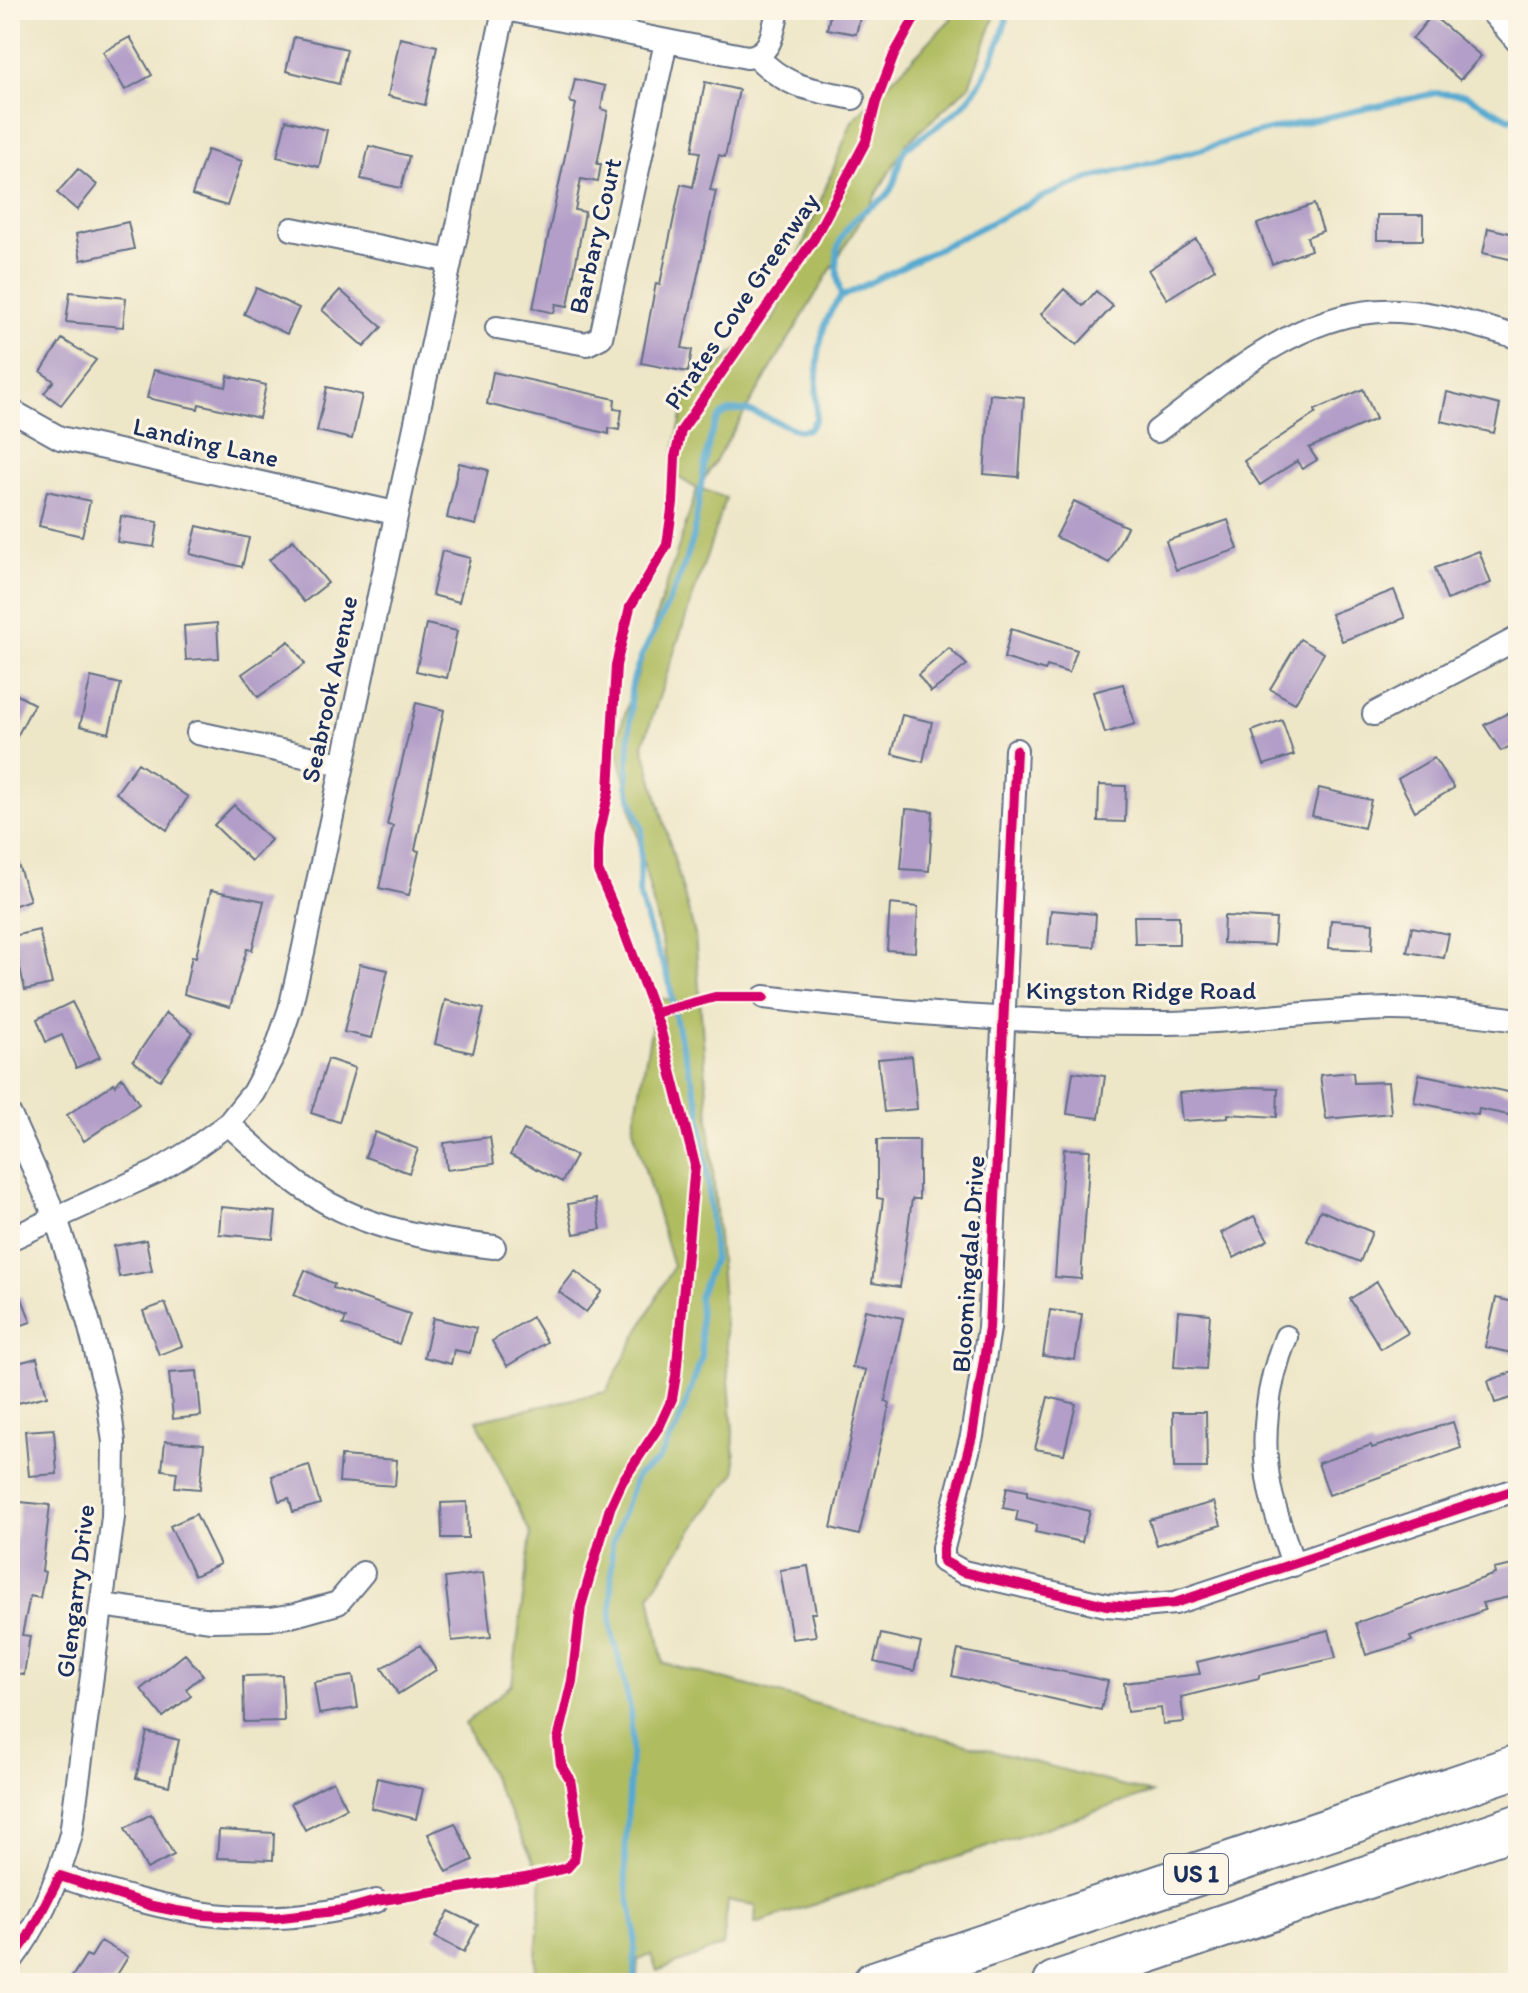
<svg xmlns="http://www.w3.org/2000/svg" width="1528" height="1993" font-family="Itim,sans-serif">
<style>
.green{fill:#afbc5e;stroke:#65765e;stroke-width:2}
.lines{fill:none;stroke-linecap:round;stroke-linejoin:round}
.stream{stroke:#54a9d0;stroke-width:6}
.building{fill:#b29ec8}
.minor-casing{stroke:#646f83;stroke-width:26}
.motorway-casing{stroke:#646f83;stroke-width:46}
.minor{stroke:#fff;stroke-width:22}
.motorway{stroke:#fff;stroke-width:42}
.cycleway-casing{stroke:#fcf5e5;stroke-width:15}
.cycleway{stroke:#d6006c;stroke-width:10}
.labels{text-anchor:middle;stroke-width:6;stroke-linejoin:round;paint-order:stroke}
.shield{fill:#fcf5e5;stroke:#5e6a86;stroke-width:2}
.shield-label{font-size:24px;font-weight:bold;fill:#1b2f5e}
.street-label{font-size:26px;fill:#1b2f5e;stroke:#fcf5e5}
</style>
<rect width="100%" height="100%" fill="#fcf5e5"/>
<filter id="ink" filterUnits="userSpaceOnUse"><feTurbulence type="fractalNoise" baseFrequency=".0125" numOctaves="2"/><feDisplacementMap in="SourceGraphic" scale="16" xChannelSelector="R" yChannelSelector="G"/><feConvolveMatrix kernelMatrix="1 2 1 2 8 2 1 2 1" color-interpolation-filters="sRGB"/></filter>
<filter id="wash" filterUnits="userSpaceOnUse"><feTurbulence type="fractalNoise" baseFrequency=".006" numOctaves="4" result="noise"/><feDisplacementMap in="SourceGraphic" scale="32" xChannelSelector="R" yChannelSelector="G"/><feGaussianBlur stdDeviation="1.8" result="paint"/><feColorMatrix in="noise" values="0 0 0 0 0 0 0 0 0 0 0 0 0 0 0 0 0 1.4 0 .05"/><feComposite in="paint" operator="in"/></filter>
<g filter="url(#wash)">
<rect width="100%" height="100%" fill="#ede6c7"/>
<path class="green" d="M953 10H997L969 86 907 143 699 488 726 498 643 745 695 935 736 1472 699 1520 650 1595 663 1663 1151 1793 755 1924 756 1905 728 1901 723 1946 657 1971 651 1955 638 1959 637 1978 621 1983H534L542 1878 465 1724 512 1684 531 1535 477 1420 606 1392 673 1267 633 1128 657 998 675 1000 616 742 697 489 670 472 687 392 774 319 852 121 951 19Z"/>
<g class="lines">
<path class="stream" d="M841 297C834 260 831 239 862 213 870 206 881 202 887 195 899 182 896 163 905 149 924 134 950 120 966 102 987 78 1001 41 1009 10
M634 1983 635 1929 626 1883 625 1858 632 1741 630 1707 611 1627 612 1544 637 1475 657 1462 677 1427 689 1395 702 1356 699 1297 714 1258 708 1184 699 1104 678 1031 668 976 651 936 639 893 642 828 627 786 631 705C626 673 658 629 670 599 679 580 686 561 692 542 699 518 704 425 723 414 751 397 793 440 810 428 811 427 815 420 816 418 817 381 814 326 841 297L1042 197 1091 178 1200 150 1251 134 1436 93 1465 95 1510 119 1518 114"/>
</g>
<g id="blocks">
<path class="building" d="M831 10H862L856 34 827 29Z
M1432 15 1481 56 1460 80 1412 39Z
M130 37 152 75 125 90 103 52Z
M294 37 347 49 339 84 286 71Z
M400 38 437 46 425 105 388 96Z
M575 79 605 86 601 109 608 111 597 164H601L598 182 581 179 575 210 585 212 568 306 556 304 554 313 533 308 576 104 570 102Z
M705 82 739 90 725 157 719 155 710 190 716 191 682 348 692 350 688 372 641 363 656 283 660 284 681 184 693 187 700 152 692 151Z
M286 120 327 130 319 167 277 157Z
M369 146 409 156 401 188 361 179Z
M207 150 242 161 227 206 192 195Z
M78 169 97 185 77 210 57 193Z
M1314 204 1323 231 1307 237 1311 250 1272 264 1257 224Z
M1377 215H1423V240H1377Z
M128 222 134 249 81 260 76 234Z
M1488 228 1518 235V261L1483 253Z
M1196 239 1215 269 1167 299 1148 270Z
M256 288 299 308 287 334 244 314Z
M1064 289 1083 306 1096 291 1113 306 1077 345 1041 314Z
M340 290 382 327 364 347 322 310Z
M70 292 126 298 123 327 66 322Z
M62 339 96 360 61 405 44 393 54 381 41 372Z
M154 370 226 387 228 376 266 385 259 418 199 404 198 409 147 398Z
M493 372 615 399 614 409 622 410 619 430 609 428V434L487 404Z
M327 387 362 395 352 439 317 431Z
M1363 389 1376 419 1309 448 1317 460 1302 469 1297 461 1260 485 1244 461 1316 413 1315 410Z
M1447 392 1500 405 1494 433 1441 421Z
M990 394 1024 397 1019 477 984 474Z
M459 463 488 470 476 525 447 518Z
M47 491 90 501 82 536 39 526Z
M1074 501 1127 527 1109 563 1056 537Z
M121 516 158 522 154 547 117 542Z
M1228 520 1238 549 1176 570 1166 541Z
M197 526 249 538 242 567 190 554Z
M293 540 328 583 304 602 269 560Z
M442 551 470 558 459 602 432 595Z
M1479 551 1491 583 1447 600 1435 568Z
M1394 590 1405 618 1342 641 1331 614Z
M217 623 219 658 186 660 184 626Z
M426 624 457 631 447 678 416 671Z
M1011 629 1077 650 1069 673 1047 666 1045 671 1004 658Z
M1300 639 1324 653 1295 703 1270 689Z
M289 641 305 664 258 697 242 674Z
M949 648 967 665 931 692 918 675Z
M91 677 121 684 109 733 80 726Z
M1123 684 1135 724 1105 733 1093 692Z
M10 691 34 704 10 750Z
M416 703 444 710 415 850 419 851 409 895 379 888 393 826 387 825Z
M1518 708V742L1501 751 1484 725Z
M902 715 932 722 923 762 892 754Z
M1282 720 1294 755 1264 765 1252 731Z
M1434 758 1454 788 1415 811 1398 779Z
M138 763 188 797 167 830 116 793Z
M1099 785 1126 786 1125 822 1098 821Z
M1319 788 1371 800 1364 828 1312 816Z
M234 805 271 840 251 861 214 825Z
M906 809 933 811 929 871 901 869Z
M10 850H13L30 900 10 907Z
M211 890 264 901 252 950 247 949 230 1007 184 994 192 956 196 957Z
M890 904 918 907 915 952 887 950Z
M1051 910 1096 914 1094 947 1048 944Z
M1134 916H1179V944H1135Z
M1224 916 1276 919 1274 945 1223 943Z
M1331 920 1373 923 1372 950 1329 948Z
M1412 927 1449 934 1444 958 1407 952Z
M39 930 52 984 25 990 13 936Z
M360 964 388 970 372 1038 344 1032Z
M445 1000 484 1009 473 1053 435 1044Z
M72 1002 100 1057 76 1068 62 1035 46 1042 37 1019Z
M166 1013 193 1032 160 1080 133 1061Z
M912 1056 917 1109 884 1112 878 1059Z
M328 1059 355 1068 339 1122 311 1113Z
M1073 1072 1105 1076 1099 1118 1067 1114Z
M1353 1072 1354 1083 1388 1082 1391 1113 1326 1119 1320 1075Z
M1419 1074 1518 1094V1117L1479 1109 1478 1115 1414 1102Z
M122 1077 139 1104 84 1141 67 1115 114 1083 115 1086Z
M1253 1087 1278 1088 1277 1117 1228 1114V1118L1182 1121 1179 1093Z
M524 1130 576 1156 562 1182 510 1155Z
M375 1132 418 1149 409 1173 365 1157Z
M490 1137 494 1164 447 1170 444 1143Z
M877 1140H919V1199H912L900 1287 872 1283 883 1199 877 1198Z
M1064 1149 1090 1150 1081 1279 1055 1277Z
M595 1199 601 1229 574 1234 568 1204Z
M221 1207 276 1212 273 1239 219 1234Z
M1320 1210 1372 1232 1360 1262 1307 1241Z
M1254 1216 1268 1240 1234 1258 1221 1233Z
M146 1240 152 1271 119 1277 114 1246Z
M305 1270 334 1284 333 1288 410 1314 399 1344 343 1325 346 1318 294 1295Z
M575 1271 602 1291 586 1312 559 1292Z
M1377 1282 1408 1333 1381 1349 1350 1299Z
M21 1296 31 1322 10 1329V1300Z
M1496 1298 1518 1303 1516 1354 1485 1347Z
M165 1303 182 1346 159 1355 143 1311Z
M865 1310 903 1318 885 1401 890 1403 859 1535 831 1528 866 1370 852 1367Z
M1050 1310 1082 1314 1075 1360 1043 1356Z
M1178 1311 1210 1314 1206 1369 1174 1367Z
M532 1317 547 1342 507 1366 492 1341Z
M433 1318 476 1328 470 1353 454 1350 451 1364 424 1357Z
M37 1358 47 1396 18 1403 10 1365Z
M1518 1370V1396L1495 1403 1488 1381Z
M197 1371 201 1416 173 1419 169 1373Z
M1048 1397 1076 1404 1064 1454 1035 1449Z
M1173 1412H1206L1207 1468H1174Z
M1453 1422 1461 1448 1329 1495 1318 1463 1371 1445 1372 1448Z
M54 1429 57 1474 29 1476 25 1431Z
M165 1441 204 1444 200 1489 175 1487 177 1472 162 1470Z
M341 1456 397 1460 395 1486 339 1482Z
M309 1465 320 1504 293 1512 289 1498 279 1501 272 1476Z
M1007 1487 1027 1491V1496L1090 1511 1082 1542 1035 1532 1037 1525 1016 1520 1018 1511 1003 1508Z
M20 1502 50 1505 42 1571 45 1572 40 1598 30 1596 22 1635 30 1636 24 1675 10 1673V1565H12Z
M467 1502 468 1538H442L441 1503Z
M1214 1502 1221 1525 1157 1545 1149 1520Z
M196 1514 220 1564 194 1576 170 1526Z
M1518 1564V1595L1482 1603 1485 1610 1410 1637 1412 1641 1366 1655 1356 1623 1495 1574 1494 1569Z
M808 1566 816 1613H811L816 1636 792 1639 780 1570Z
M483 1573 491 1637 452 1641 445 1578Z
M1329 1630 1336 1658 1259 1675V1678L1181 1697 1184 1722 1163 1724 1161 1708 1127 1712 1124 1683 1200 1674 1197 1662Z
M881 1634 921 1643 914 1671 874 1662Z
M420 1645 436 1670 398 1694 382 1668Z
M958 1650 1108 1681 1101 1710 952 1676Z
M185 1654 203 1675 186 1689 191 1696 163 1717 141 1689Z
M282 1675 284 1721 244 1722 243 1676Z
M353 1676 358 1708 319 1714 314 1682Z
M147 1732 179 1740 169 1786 136 1778Z
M377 1778 423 1789 416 1819 371 1808Z
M333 1781 347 1808 305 1830 291 1803Z
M151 1814 174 1855 147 1869 125 1828Z
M455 1823 473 1860 447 1872 428 1834Z
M219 1830 274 1833 273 1860 217 1858Z
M449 1911 478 1925 464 1952 435 1937Z
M101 1941 128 1957 112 1983H68L86 1955 91 1957Z"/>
</g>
</g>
<g filter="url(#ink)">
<use href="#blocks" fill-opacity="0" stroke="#646f83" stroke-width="2"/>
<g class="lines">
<g class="minor-casing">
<path id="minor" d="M511 10 747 57C772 55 773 31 778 10
M1490 10 1518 42
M756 56C788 89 811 89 853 98
M292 229 450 261
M497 328 587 344 601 337 666 42
M10 410 60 438 395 513
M1157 431C1228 378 1303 306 1399 311 1439 313 1479 326 1518 337
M1374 714 1518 638
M198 733 341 764
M1016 750 989 1328 972 1436 943 1548V1561L963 1572 1106 1605 1131 1607 1175 1603 1518 1489
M764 997C898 1013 1033 1024 1168 1023 1243 1022 1317 1010 1392 1009 1434 1009 1476 1014 1518 1020
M10 1115 56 1218 88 1320 108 1398 114 1442 113 1517 71 1834C58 1881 40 1923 10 1962
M228 1124C251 1144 274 1166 298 1184 355 1227 425 1239 494 1247
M10 1239 156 1172 189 1152 228 1124 253 1093 276 1050 290 1009 303 952 504 10
M1286 1337C1267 1384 1260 1439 1270 1489 1275 1515 1286 1540 1293 1565
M102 1605 211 1620 270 1619 295 1615 338 1603 363 1573
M60 1876C173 1914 257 1934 376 1901"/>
</g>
<g class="motorway-casing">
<path id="motorway" d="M874 1983 1518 1766
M1055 1983 1518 1826"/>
</g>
<use href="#minor" class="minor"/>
<use href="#motorway" class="motorway"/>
<g class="cycleway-casing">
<path id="cycleway" d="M1016 750 989 1328 972 1436 943 1548V1561L963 1572 1106 1605 1131 1607 1175 1603 1518 1489
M655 1013 715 997H764
M10 1962 28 1937 60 1876 152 1906 177 1911 204 1915 272 1918 344 1910 376 1901 525 1878 567 1868 574 1860 578 1832 570 1779 561 1764 558 1740 572 1681 581 1606 610 1508 622 1482 660 1425 672 1399 676 1375 695 1165 660 1028 624 931 598 871V853L599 835 609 791 616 665 630 607 667 545 673 503 675 457 681 431 814 239 866 141 876 102 894 55 913 21 923 10"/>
</g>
<use href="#cycleway" class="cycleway"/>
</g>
</g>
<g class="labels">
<rect class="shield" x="1164" y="1854" width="64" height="40" rx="6"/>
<g class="shield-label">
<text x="1196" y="1882">US 1</text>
</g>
<g class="street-label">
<text transform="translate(595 236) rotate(-77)" y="9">Barbary Court</text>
<text transform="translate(741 301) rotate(-56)" y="9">Pirates Cove Greenway</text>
<text transform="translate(206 442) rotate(13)" y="9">Landing Lane</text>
<text transform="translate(329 689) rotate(-78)" y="9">Seabrook Avenue</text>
<text x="1141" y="999">Kingston Ridge Road</text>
<text transform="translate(968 1264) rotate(-86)" y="9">Bloomingdale Drive</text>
<text transform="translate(75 1591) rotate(-83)" y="9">Glengarry Drive</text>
</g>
</g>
<rect width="1528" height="1993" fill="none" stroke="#fcf5e5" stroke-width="40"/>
</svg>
